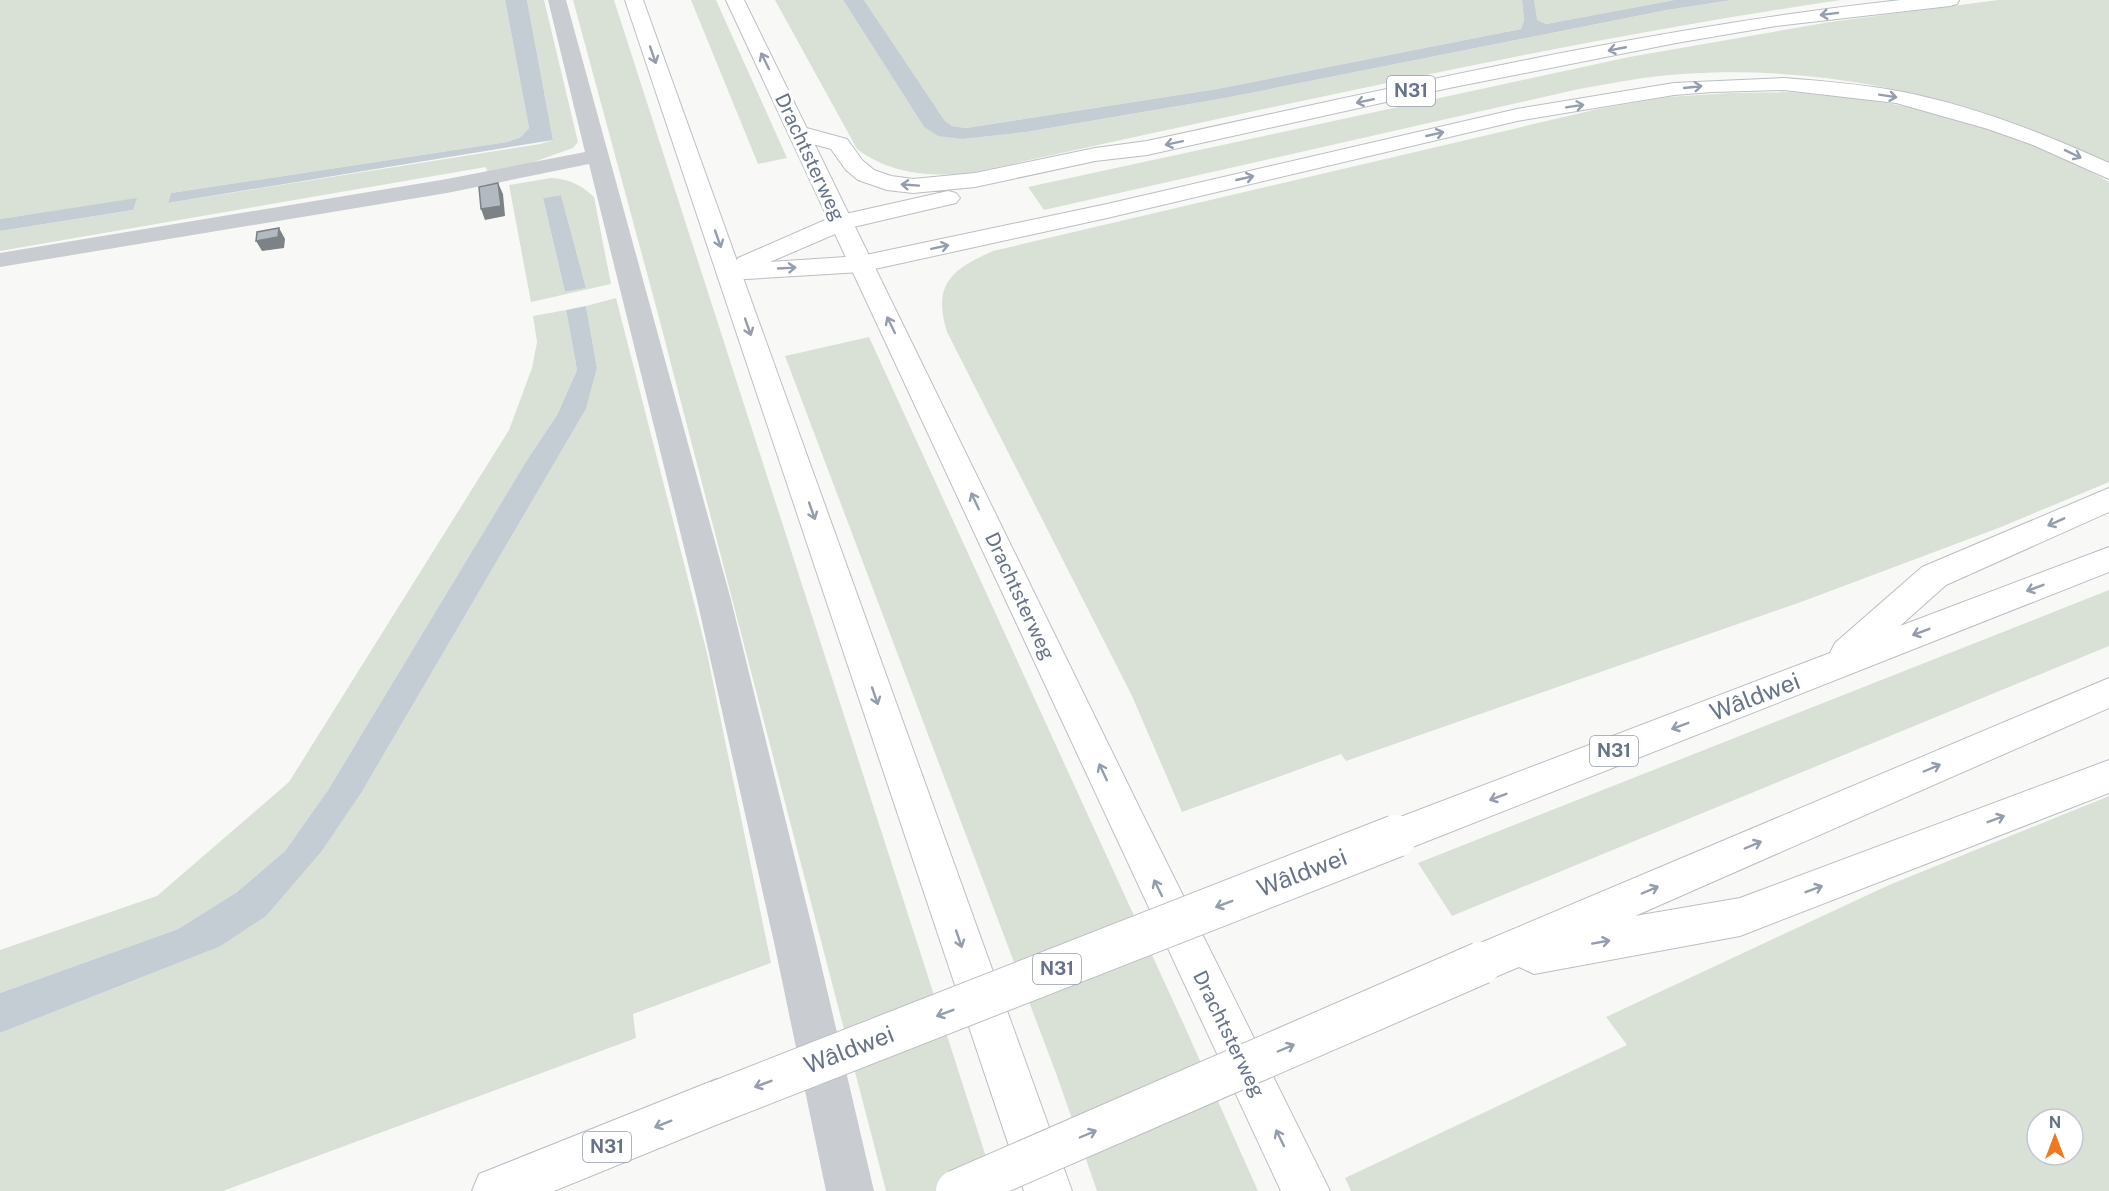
<svg xmlns="http://www.w3.org/2000/svg" width="2109" height="1191" font-family="'Public Sans',sans-serif">
<style>
.green{fill:#d9e1d7;fill-rule:evenodd}
.water{fill:#c5cdd4}
.lines{fill:none;stroke-linecap:round;stroke-linejoin:round}
.major-casing{stroke:#bcbfc4;stroke-width:2}
.highway-casing{stroke:#bbbec2;stroke-width:2}
.minor{fill:#c9ccd0;fill-rule:evenodd}
.major{fill:#fff;fill-rule:evenodd}
.highway{fill:#fff;fill-rule:evenodd}
.highway-bridge-casing{stroke:#bbbec2;stroke-width:44;stroke-linecap:butt}
.highway-bridge{stroke:#fff;stroke-width:42}
.shaded-wall{fill:#7d8287}
.building{fill:#b3b9c1;stroke:#7d8287;stroke-width:1.5}
.oneway{stroke:#949dad}
.labels{text-anchor:middle;stroke-width:6;stroke-linejoin:round;paint-order:stroke}
.shield{fill:#fff;stroke:#949dad;stroke-width:1.5}
.shield-label{font-size:18px;font-weight:bold;fill:#66738a}
.street-label{font-size:20px;fill:#66738a;stroke:#fff}
.near-street-label{font-size:24px;fill:#66738a;stroke:#fff}
</style>
<rect width="100%" height="100%" fill="#f8f9f6"/>
<path class="green" d="M0 0H505L529 128 521 137 507 142 171 193 168 203 540 144 553 140 527 0H544L578 142 573 148 528 164 487 172 486 167 0 251V231L133 210 136 199 0 219Z
M573 0H614L997 1191H886L658 314Z
M691 0H716L787 158 758 164Z
M775 0H843L924 127 963 139 1026 132 1225 98 1667 10 1732 0H1841C1548 43 1259 111 970 173 929 177 890 174 857 149Z
M864 0H1522L1524 20 1521 29 1217 89 966 128 952 126 945 121Z
M1534 0H1674L1546 24 1536 20Z
M1998 0H2109V165C1977 99 1831 64 1683 74 1648 76 1613 83 1579 89L1044 210 1028 187 1629 57 1830 22Z
M1791 92C1821 95 1850 97 1879 102 1951 112 2046 145 2109 182V482L2001 527 1801 602 1346 761 1341 754 1182 812 1132 696 947 332C932 284 952 269 993 251L1598 109 1668 97 1730 93Z
M551 178C570 179 581 185 594 197L611 284 531 302 509 185ZM561 195 586 288 565 292 543 198Z
M616 298 707 653 771 963 633 1014 636 1038 223 1191H0V1033L219 947 363 790 586 409 597 368 586 306Z
M566 310 577 370 557 415 527 460 328 790 285 851 237 892 178 929 0 993V950L157 896 289 782 509 430 532 368 537 342 533 316Z
M869 337 1185 1027 1258 1191H1097L1057 1076 785 356Z
M2109 590V646L1452 916 1418 863Z
M2109 796V1191H1351L1345 1178 1627 1045 1606 1017 1889 885ZM2037 1119H2073V1155H2037Z"/>
<path class="water" d="M505 0H527L553 140 168 203 171 193 507 142 521 137 529 128Z
M843 0H864L945 121 952 126 966 128 1217 89 1521 29 1524 20 1522 0H1534L1537 20 1546 24 1674 0H1732L1667 10 1225 98 1026 132 963 139 938 136 924 127Z
M561 195 586 288 565 292 543 198Z
M137 198 133 210 0 231V219Z
M586 306 597 368 586 409 363 790 321 852 266 916 219 947 0 1033V993L178 929 237 892 285 851 328 790 527 460 557 415 577 370 566 310Z"/>
<g class="lines">
<g class="major-casing">
<path id="major" d="M625 0H643L1072 1191H1024Z
M726 0H744L1142 813 1330 1191H1281Z"/>
</g>
<g class="highway-casing">
<path id="highway" d="M1901 0H1959L1957 4 1950 6 1776 26 1676 43 1449 88 1147 155 1095 161 975 187 913 193 887 190 858 180 846 170 831 149 791 138 788 133 791 128 799 126 847 139 862 160 874 170 891 176 913 179 975 173 1095 148 1147 141C1397 87 1646 28 1901 0Z
M1784 78C1822 81 1860 84 1898 91 1971 105 2041 132 2109 163V179L2033 145 1988 129 1896 103 1784 90 1712 92 1674 95 1517 121 1107 218 861 272 729 280 720 277 716 272 720 267 735 264 738 258 832 217 948 191 956 193 960 198 956 203 849 228 770 262 861 256 1107 204 1517 109 1674 83Z
M2109 488V512L1946 585 1900 626 2109 547V572L1410 848 1396 853 1382 848 1377 836 1382 824 1830 653 1835 643 1922 567Z
M2109 678V708L1635 916 1740 898 2109 760V793L1740 936 1534 974 1519 967 1481 983 1466 977 1460 963 1466 949Z
M717 1079 733 1086 740 1102 733 1118 554 1191H472L479 1174Z"/>
</g>
<path class="minor" d="M548 0H566L731 600 817 947 874 1191H826L775 947 697 600 589 164 447 193 0 267V253L447 179 585 152Z"/>
<use href="#major" class="major"/>
<use href="#highway" class="highway"/>
<g class="highway-bridge-casing">
<path id="highway-bridge" d="M717 1102 1396 836
M957 1191 1481 963"/>
</g>
<use href="#highway-bridge" class="highway-bridge"/>
</g>
<path class="shaded-wall" d="M498 183 503 194 505 216 485 220 481 209Z
M279 228 285 239 284 248 262 251 256 241Z"/>
<path class="building" d="M498 183 501 206 481 209 479 187Z
M279 228 278 237 256 241 257 232Z"/>
<defs><path id="oneway-shaft" d="M-6 0H5M1.5-3L5.5 0L1.5 3" fill="none" stroke-width="1.6" stroke-linecap="round" stroke-linejoin="round" transform="scale(1.5)"/></defs>
<g class="oneway">
<use href="#oneway-shaft" transform="translate(1829 14) rotate(173)"/>
<use href="#oneway-shaft" transform="translate(1617 49) rotate(169)"/>
<use href="#oneway-shaft" transform="translate(653 55) rotate(71)"/>
<use href="#oneway-shaft" transform="translate(765 61) rotate(-116)"/>
<use href="#oneway-shaft" transform="translate(1693 87) rotate(-6)"/>
<use href="#oneway-shaft" transform="translate(1888 96) rotate(9)"/>
<use href="#oneway-shaft" transform="translate(1365 101) rotate(168)"/>
<use href="#oneway-shaft" transform="translate(1575 106) rotate(-9)"/>
<use href="#oneway-shaft" transform="translate(1435 134) rotate(-13)"/>
<use href="#oneway-shaft" transform="translate(1174 143) rotate(168)"/>
<use href="#oneway-shaft" transform="translate(2073 154) rotate(26)"/>
<use href="#oneway-shaft" transform="translate(1245 178) rotate(-13)"/>
<use href="#oneway-shaft" transform="translate(910 185) rotate(-176)"/>
<use href="#oneway-shaft" transform="translate(718 239) rotate(71)"/>
<use href="#oneway-shaft" transform="translate(940 247) rotate(-12)"/>
<use href="#oneway-shaft" transform="translate(787 268) rotate(-3)"/>
<use href="#oneway-shaft" transform="translate(891 325) rotate(-116)"/>
<use href="#oneway-shaft" transform="translate(748 327) rotate(71)"/>
<use href="#oneway-shaft" transform="translate(975 501) rotate(-115)"/>
<use href="#oneway-shaft" transform="translate(812 511) rotate(71)"/>
<use href="#oneway-shaft" transform="translate(2056 522) rotate(156)"/>
<use href="#oneway-shaft" transform="translate(2035 588) rotate(159)"/>
<use href="#oneway-shaft" transform="translate(1921 632) rotate(159)"/>
<use href="#oneway-shaft" transform="translate(875 696) rotate(71)"/>
<use href="#oneway-shaft" transform="translate(1680 726) rotate(159)"/>
<use href="#oneway-shaft" transform="translate(1932 768) rotate(-23)"/>
<use href="#oneway-shaft" transform="translate(1103 772) rotate(-115)"/>
<use href="#oneway-shaft" transform="translate(1498 797) rotate(159)"/>
<use href="#oneway-shaft" transform="translate(1996 819) rotate(-21)"/>
<use href="#oneway-shaft" transform="translate(1753 845) rotate(-23)"/>
<use href="#oneway-shaft" transform="translate(1158 888) rotate(-116)"/>
<use href="#oneway-shaft" transform="translate(1814 889) rotate(-21)"/>
<use href="#oneway-shaft" transform="translate(1650 890) rotate(-23)"/>
<use href="#oneway-shaft" transform="translate(1224 904) rotate(159)"/>
<use href="#oneway-shaft" transform="translate(959 939) rotate(71)"/>
<use href="#oneway-shaft" transform="translate(1601 942) rotate(-10)"/>
<use href="#oneway-shaft" transform="translate(945 1013) rotate(159)"/>
<use href="#oneway-shaft" transform="translate(1286 1048) rotate(-23)"/>
<use href="#oneway-shaft" transform="translate(763 1084) rotate(159)"/>
<use href="#oneway-shaft" transform="translate(663 1124) rotate(158)"/>
<use href="#oneway-shaft" transform="translate(1088 1134) rotate(-23)"/>
<use href="#oneway-shaft" transform="translate(1280 1138) rotate(-116)"/>
</g>
<g class="labels">
<g class="shield">
<rect x="1387" y="76" width="48" height="30" rx="4.5"/>
<rect x="1590" y="736" width="48" height="30" rx="4.5"/>
<rect x="1033" y="954" width="48" height="30" rx="4.5"/>
<rect x="583" y="1132" width="48" height="30" rx="4.5"/>
</g>
<g class="shield-label">
<text x="1411" y="97">N31</text>
<text x="1614" y="757">N31</text>
<text x="1057" y="975">N31</text>
<text x="607" y="1153">N31</text>
</g>
<g class="street-label">
<text transform="translate(810 157) rotate(65)" y="7">Drachtsterweg</text>
<text transform="translate(1020 596) rotate(65)" y="7">Drachtsterweg</text>
<text transform="translate(1229 1034) rotate(64)" y="7">Drachtsterweg</text>
</g>
<g class="near-street-label">
<text transform="translate(1755 697) rotate(-21)" y="8">Wâldwei</text>
<text transform="translate(1302 873) rotate(-21)" y="8">Wâldwei</text>
<text transform="translate(849 1050) rotate(-21)" y="8">Wâldwei</text>
</g>
</g>
<g transform="translate(2055 1137)"><circle r="28" fill="#ffffff" stroke="#c2c7d0" stroke-width="1.5"/>
<path d="M0-4.5L10 22L0 15L-10 22Z" fill="#f0781f"/>
<text y="-9" font-size="16" font-weight="bold" text-anchor="middle" fill="#66738a">N</text>
</g>
</svg>
